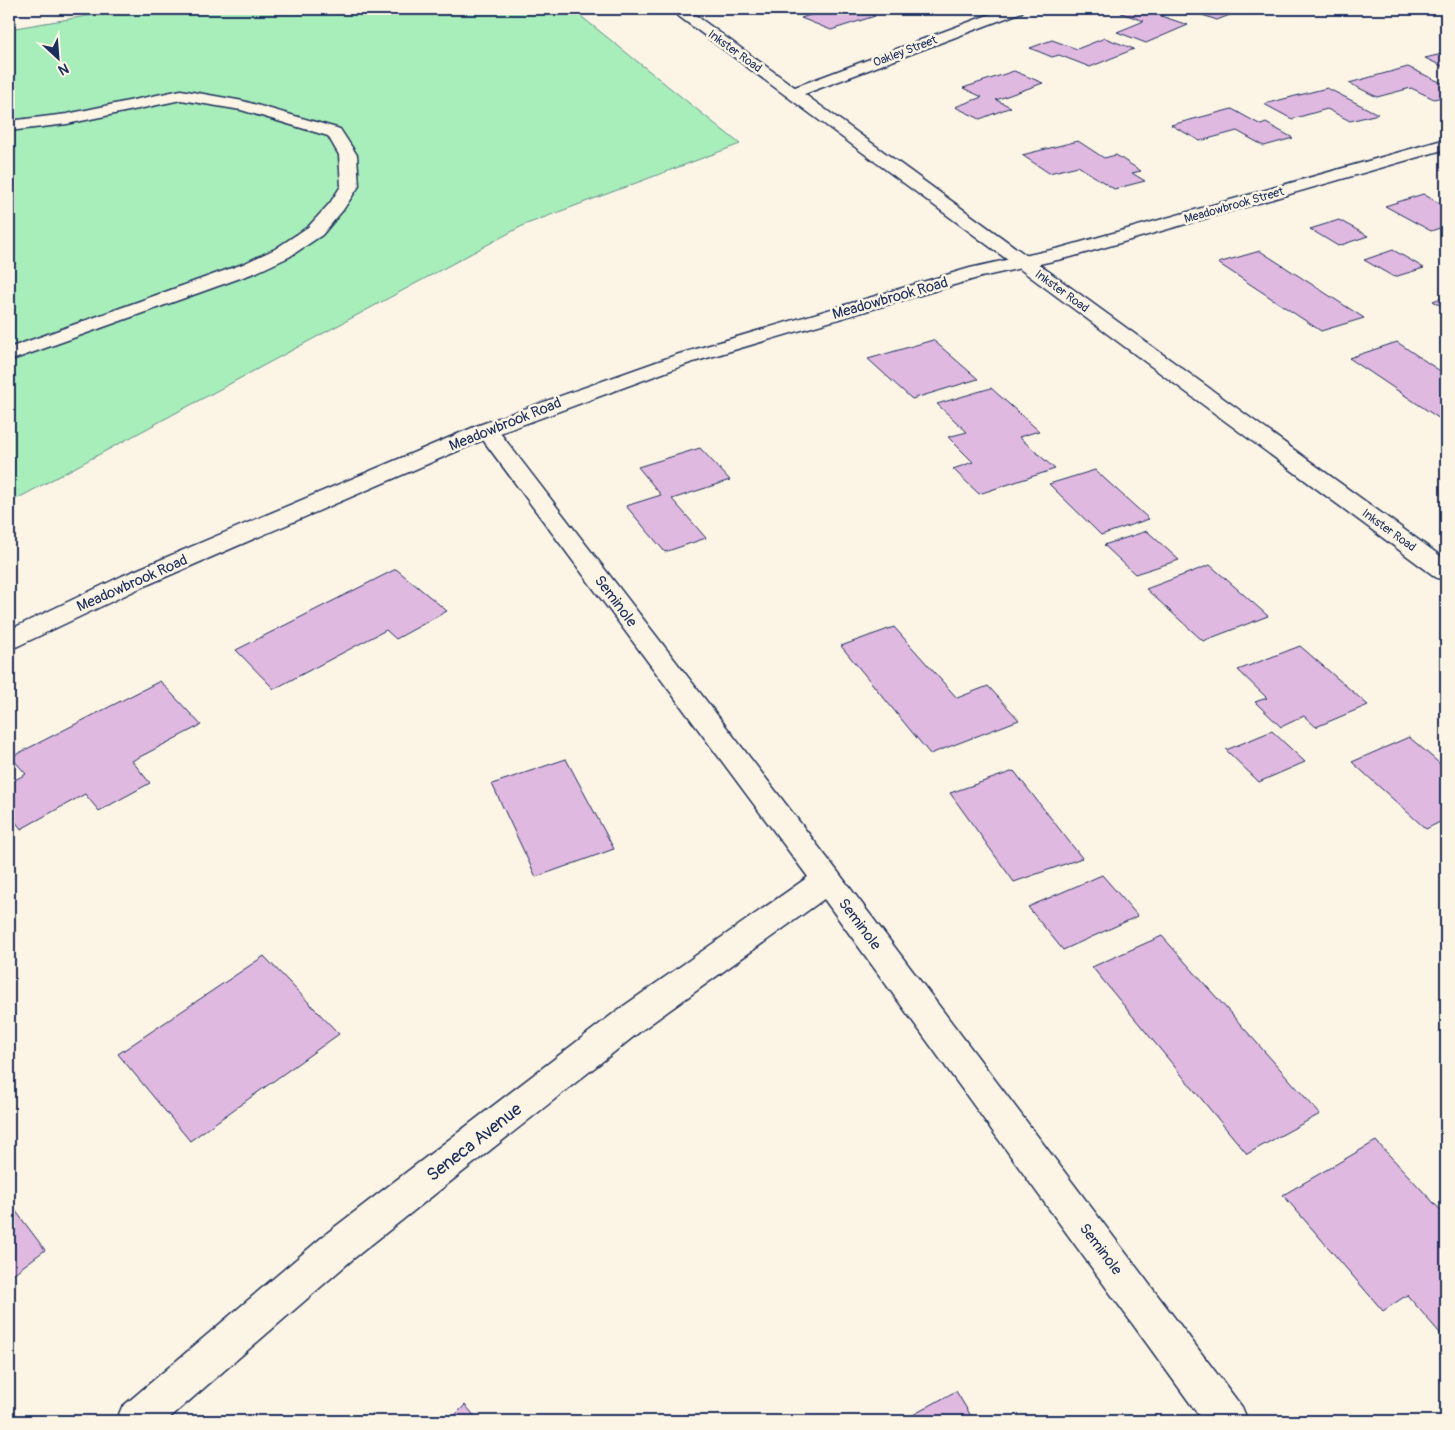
<svg xmlns="http://www.w3.org/2000/svg" width="1455" height="1430" font-family="Pangolin,sans-serif">
<style>
.green{fill:#a8eeba;stroke:#628e8c}
.building{fill:#e0b9e1;stroke:#1b2f5e}
.lines{fill:none;stroke-linecap:round;stroke-linejoin:round}
.minor-casing{stroke:#1b2f5e;stroke-width:3}
.major-casing{stroke:#1b2f5e;stroke-width:3}
.minor{fill:#fcf5e5;fill-rule:evenodd}
.major{fill:#fcf5e5;fill-rule:evenodd}
.labels{text-anchor:middle;stroke-width:5;stroke-linejoin:round;paint-order:stroke}
.far-street-label{font-size:12px;fill:#1b2f5e;stroke:#fcf5e5}
.street-label{font-size:15px;fill:#1b2f5e;stroke:#fcf5e5}
.near-street-label{font-size:18px;fill:#1b2f5e;stroke:#fcf5e5}
</style>
<rect width="100%" height="100%" fill="#fcf5e5"/>
<filter id="ink" filterUnits="userSpaceOnUse"><feTurbulence type="fractalNoise" baseFrequency=".02" numOctaves="2"/><feDisplacementMap in="SourceGraphic" scale="10" xChannelSelector="R" yChannelSelector="G"/><feConvolveMatrix kernelMatrix="1 2 1 2 8 2 1 2 1" color-interpolation-filters="sRGB"/></filter>
<g filter="url(#ink)">
<path class="green" d="M129 9H572L740 144 524 225 9 503V29Z"/>
<path class="building" d="M828 9H866L862 10 875 16 831 30 801 18Z
M1133 9H1151L1166 14 1161 16 1188 25 1146 43 1117 32 1144 21 1121 13Z
M1185 9H1245L1217 20Z
M1105 38 1134 49 1090 67 1059 55 1052 57 1030 48 1052 40 1077 49Z
M1446 53V68L1425 58Z
M1408 67 1446 85V96L1434 99 1411 88 1377 97 1349 83Z
M1014 71 1043 83 996 100 1011 107 980 119 955 107 982 97 963 88Z
M1327 88 1378 114 1350 121 1327 109 1292 119 1264 104Z
M1232 109 1261 125 1266 123 1293 138 1264 146 1237 131 1200 141 1171 125Z
M1078 141 1104 158 1116 155 1141 171 1132 173 1145 181 1114 189 1078 166 1049 173 1022 155Z
M1423 194 1446 207V226L1431 231 1385 206Z
M1339 220 1368 236 1338 246 1310 229Z
M1393 250 1424 268 1394 277 1364 260Z
M1260 251 1364 318 1321 331 1218 263Z
M1446 296V309L1433 301Z
M933 340 978 379 912 399 868 359Z
M1397 342 1446 375V423L1349 358Z
M991 388 1039 431 1019 437 1055 469 979 494 953 469 973 462 948 437 967 432 937 404Z
M700 448 730 480 672 499 706 538 665 552 626 506 661 495 638 467Z
M1095 470 1149 519 1101 535 1049 484Z
M1147 531 1179 560 1135 574 1104 545Z
M1210 565 1268 616 1203 641 1146 589Z
M396 569 447 611 396 639 386 630 274 689 236 650Z
M894 627 957 698 988 686 1019 720 930 754 841 646Z
M1300 646 1368 705 1316 727 1304 716 1281 727 1255 702 1267 698 1238 670Z
M160 681 201 725 132 761 150 783 99 811 85 794 21 829 9 813V783L26 774 11 757Z
M1272 731 1305 762 1259 782 1226 750Z
M1409 737 1446 769V819L1426 829 1352 762Z
M566 759 614 849 536 877 492 784Z
M1014 771 1082 858 1014 882 950 793Z
M1102 875 1138 916 1063 950 1028 907Z
M1162 936 1320 1114 1247 1154 1092 967Z
M264 956 339 1034 190 1141 118 1054Z
M1376 1141 1446 1216V1340L1407 1295 1383 1311 1283 1195Z
M9 1202 45 1250 9 1277Z
M956 1391 974 1421H902Z
M465 1405 479 1421H449Z"/>
<g class="lines">
<g class="minor-casing">
<path id="minor" d="M1004 9H1024L1022 12 799 96H787L785 93 787 90Z
M181 90 243 101 340 129 357 155 359 186 343 210 322 235 289 257 257 272 9 361V348L243 264 275 249 308 227 330 203 341 186 339 155 328 136 241 110 181 100 67 124 9 131V121L67 114Z
M1446 139V149L1071 257 981 277 690 363 500 433 838 872 1242 1407 1248 1421H1203L824 899 642 1030 353 1259 166 1421H116L122 1407 327 1233 618 1010 808 877 483 440 140 588 18 646 9 649V630L122 576 479 425 676 355 970 268 1060 248Z"/>
</g>
<g class="major-casing">
<path id="major" d="M671 9H687L1446 560V580L1437 578 673 12Z"/>
</g>
<use href="#minor" class="minor"/>
<use href="#major" class="major"/>
</g>
</g>
<g class="labels">
<g class="far-street-label">
<text transform="translate(735 51) rotate(36)" y="4">Inkster Road</text>
<text transform="translate(905 51) rotate(-21)" y="4">Oakley Street</text>
<text transform="translate(1234 205) rotate(-16)" y="4">Meadowbrook Street</text>
<text transform="translate(1062 291) rotate(36)" y="4">Inkster Road</text>
<text transform="translate(1389 530) rotate(36)" y="4">Inkster Road</text>
</g>
<g class="street-label">
<text transform="translate(890 298) rotate(-16)" y="5">Meadowbrook Road</text>
<text transform="translate(505 424) rotate(-22)" y="5">Meadowbrook Road</text>
<text transform="translate(132 583) rotate(-24)" y="5">Meadowbrook Road</text>
<text transform="translate(616 601) rotate(53)" y="5">Seminole</text>
<text transform="translate(860 924) rotate(53)" y="5">Seminole</text>
<text transform="translate(1101 1249) rotate(53)" y="5">Seminole</text>
</g>
<g class="near-street-label">
<text transform="translate(474 1142) rotate(-38)" y="6">Seneca Avenue</text>
</g>
</g>
<rect width="1455" height="1430" fill="none" stroke="#fcf5e5" stroke-width="30"/>
<rect x="15" y="15" width="1425" height="1400" fill="none" stroke="#1b2f5e" stroke-width="2" filter="url(#ink)"/>
<g transform="translate(58 58) rotate(154)" stroke="#fcf5e5" stroke-width="4" paint-order="stroke">
<path d="M0-4L9 19L0 12L-9 19Z" fill="#1b2f5e"/>
<text y="-8" font-size="14" font-weight="bold" text-anchor="middle" fill="#1b2f5e">N</text>
</g>
</svg>
